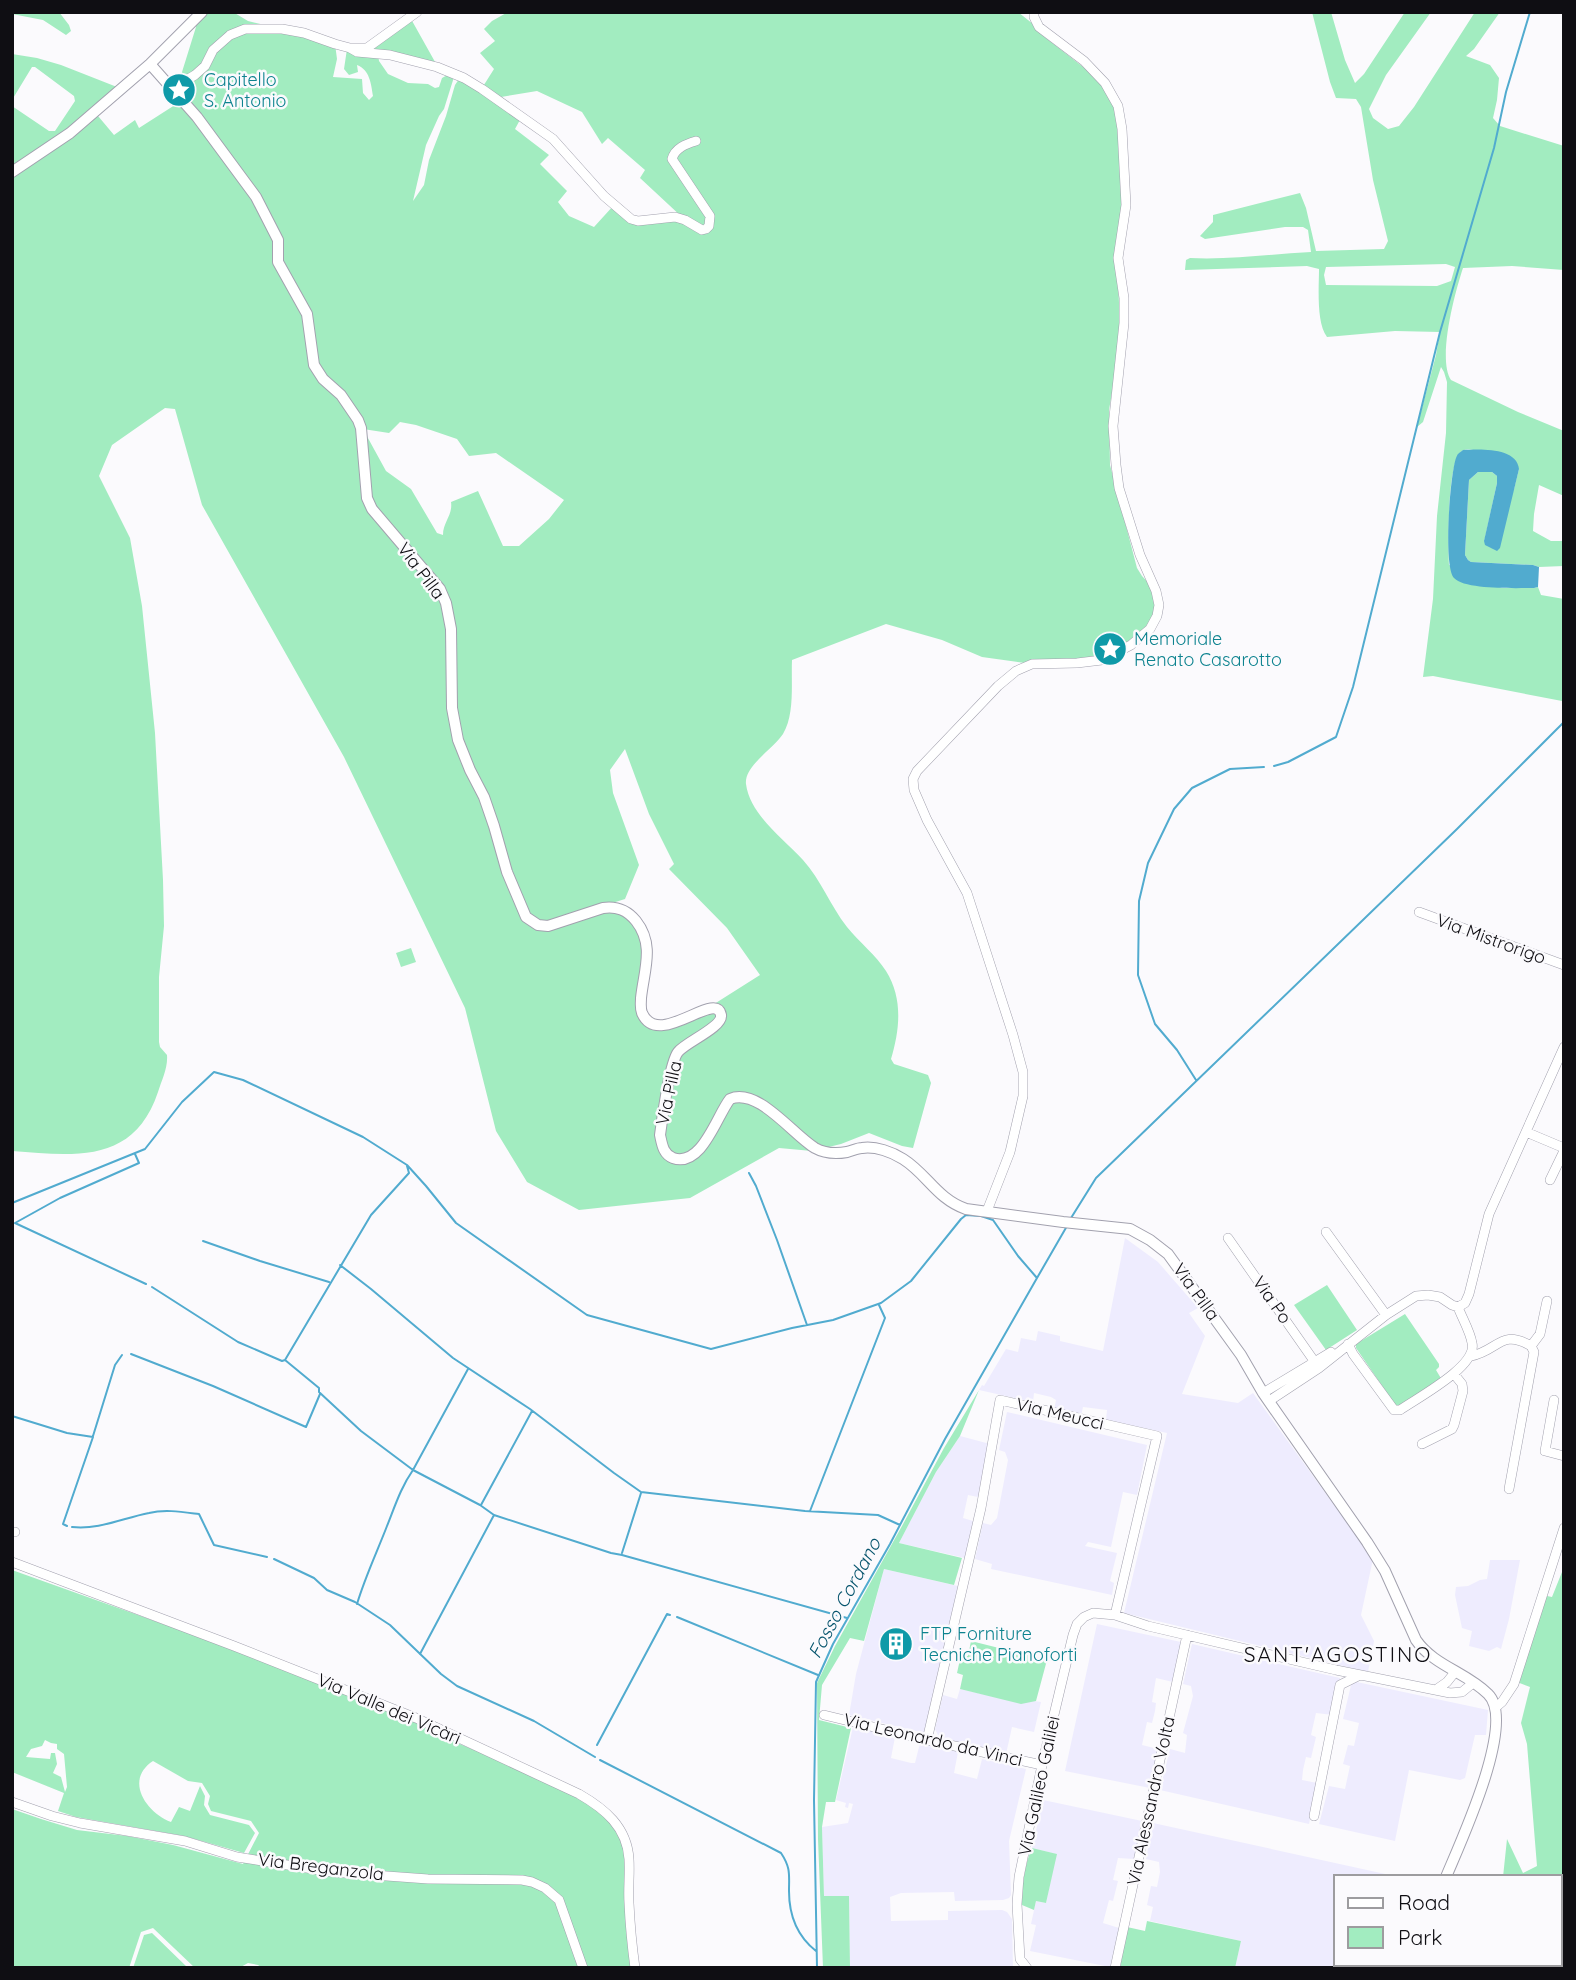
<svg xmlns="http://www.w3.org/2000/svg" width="1576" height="1980" font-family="Quicksand,sans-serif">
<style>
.built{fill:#eeecfe}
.green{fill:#a2ecc0;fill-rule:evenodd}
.water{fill:#51abcf}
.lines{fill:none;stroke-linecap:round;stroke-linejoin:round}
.stream{stroke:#51abcf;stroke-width:2}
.minor-casing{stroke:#a2a1ae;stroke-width:10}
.major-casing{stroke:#a2a1ae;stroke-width:12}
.minor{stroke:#fff;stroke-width:9}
.major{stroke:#fff;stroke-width:10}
.labels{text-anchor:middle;stroke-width:5;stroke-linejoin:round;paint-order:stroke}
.culture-label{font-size:18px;fill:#0d838f;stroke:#fbfafd;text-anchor:start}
.street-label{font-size:18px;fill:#0f0e13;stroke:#fbfafd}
.water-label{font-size:19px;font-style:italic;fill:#06546d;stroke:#fbfafd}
.quarter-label{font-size:21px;letter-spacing:2px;fill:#0f0e13;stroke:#fbfafd}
</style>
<rect width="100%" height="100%" fill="#fbfafd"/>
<path class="built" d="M1125 1238 1158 1262 1198 1308 1189 1313 1205 1336 1182 1394 1238 1403 1253 1393 1373 1559 1361 1615 1374 1641 1368 1672 1124 1613 1167 1433 1106 1420 1107 1410 1083 1407 1081 1416 1054 1410 1056 1400 1051 1397 1034 1393 1033 1402 979 1390 982 1385 984 1386 1006 1349 1018 1352 1021 1338 1036 1341 1038 1331 1060 1336V1341L1103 1351Z
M1007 1412 1147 1445 1137 1495 1123 1492 1111 1547 1088 1542 1085 1546 1117 1553 1110 1581 1114 1583 1112 1595 991 1569 992 1564 975 1559 983 1523 991 1525 997 1518 1008 1460 1005 1452 999 1450Z
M960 1436 990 1444 978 1497 968 1495 963 1518 973 1521 965 1558 899 1543 936 1472Z
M1490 1560H1520L1509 1619 1501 1649 1497 1647 1489 1651 1469 1646 1472 1631 1462 1628 1455 1595 1456 1587 1468 1586 1480 1580 1487 1579Z
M884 1569 958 1586 924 1733 849 1715 856 1674Z
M1097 1624 1181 1642 1173 1682 1156 1678 1152 1702 1156 1703 1155 1711 1152 1723 1147 1722 1142 1745 1158 1749 1150 1788 1065 1771Z
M1192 1644 1340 1678 1333 1715 1316 1713 1311 1735 1316 1737 1311 1758 1306 1757 1303 1770 1302 1780 1317 1783 1309 1824 1160 1790 1170 1749 1185 1753 1187 1735 1183 1733 1193 1696 1191 1686 1183 1684Z
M1352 1681 1488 1710 1486 1735H1475L1465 1778 1460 1780 1409 1770 1395 1841 1319 1824 1329 1786 1345 1789 1350 1766 1343 1764 1348 1745 1354 1746 1359 1723 1343 1719Z
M960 1689 1021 1703 1034 1701 1041 1702 1034 1732 1012 1727 1006 1754 939 1737 935 1729 943 1695 957 1699Z
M853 1727 895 1737 891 1758 911 1763H915L920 1743 958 1752 954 1773 977 1779 982 1759 1026 1769 1009 1841 1011 1895 1009 1898 1003 1900 955 1901 954 1892 901 1893 890 1897 891 1921 948 1920V1911L1002 1910 1007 1912 1012 1919 1013 1968H850L849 1896H824L822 1827 848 1823 853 1804 849 1803 848 1808 845 1807 846 1803 836 1800Z
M1043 1800 1142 1821 1134 1859 1118 1858 1113 1880 1118 1881 1113 1901 1109 1900 1103 1923 1119 1928 1110 1967 1030 1951 1036 1925 1031 1924 1036 1901 1046 1903 1056 1854 1032 1848Z
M1153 1823 1399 1877H1336V1964H1397L1395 1968H1235L1241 1941 1150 1921 1153 1907 1147 1905 1151 1886 1157 1887 1160 1872 1159 1862 1146 1859Z"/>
<path class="green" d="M12 12H59L69 25 71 31 66 35 43 20 12 14Z
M205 12H233L248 21 282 29 335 44 337 59 333 77 362 79 363 93 369 100 373 96C371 84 370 70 357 65L358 72 349 75 344 69 347 49 362 50 411 19 439 69 378 54 379 61 388 74 408 83 428 84 435 88 439 87 442 78 451 73 454 77 444 109 439 116 426 145 413 201 424 185 429 160 446 116 455 85 459 79 482 88 494 69 480 53 495 41 484 29 492 21 508 12H1018L1033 24 1042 35 1096 77 1107 93 1115 109 1118 131 1122 206 1117 258 1120 325 1115 375 1109 410 1110 465 1137 568 1142 576 1156 591 1153 624 1102 660 1032 664 982 657 942 640 886 624 792 660C791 683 795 714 783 734 773 749 744 766 746 784 750 815 783 838 803 860 821 880 830 905 847 927 859 942 876 955 886 971 903 998 900 1029 891 1059L894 1064 928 1075 931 1083 913 1148 902 1146 869 1133 841 1144 812 1151 779 1148 690 1198 579 1210 527 1182 496 1131 465 1008 344 757 202 505 175 409 165 408 112 445 99 476 130 538 142 606 155 733 163 880 164 926 159 977V1042L160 1047 167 1055C168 1068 162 1079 158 1092 134 1164 75 1156 12 1151V106L49 131H55L75 101 74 96 35 67H32L12 100V54L37 58 61 65 117 87 93 110 114 135 135 120 139 128 178 103 182 72 196 27V21ZM537 91 582 112 602 144 608 138 645 170 640 178 683 218 631 219 614 205 594 227 569 216 558 202 567 191 540 164 549 155 515 129 521 118 495 98ZM400 422 416 425 457 439 469 456 496 453 564 500 549 519 519 546H503L478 491 451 502C453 515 443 522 443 535L437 533 411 489 386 471 363 429 389 433ZM625 749 649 814 674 864 669 869 727 928 760 975 711 1006 658 1023 642 1010 645 931 609 904 625 899 639 865 613 793 610 770Z
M1312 12H1331L1345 60 1355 83 1364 74 1405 12H1431L1386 75 1369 109 1373 118 1388 129 1399 126 1414 107 1475 12H1500L1474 49 1466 56 1490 65 1499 78 1497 100 1493 118 1500 126 1564 146V270L1512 266 1463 268C1455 292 1437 359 1451 380L1518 412 1564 431V496L1539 485 1534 514 1533 531 1551 541H1564V566L1539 567 1533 565 1471 562 1468 560 1465 555 1469 480 1478 472H1492L1497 476V483L1484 542 1514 489 1519 469C1506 463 1474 444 1462 451 1447 459 1448 548 1449 565L1502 588H1534L1538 587 1541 595 1564 599V699L1562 701 1433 676 1423 677 1433 599 1437 516 1446 433 1447 382 1444 372 1441 367 1423 422 1417 427 1436 355 1440 332 1395 331 1327 337C1316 323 1319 286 1319 269L1307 266 1185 270 1186 260 1190 258C1230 260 1270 254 1311 252L1308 230 1303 227H1285L1205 239 1200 236 1213 222V215L1300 193 1306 208 1316 251 1384 249 1388 241 1373 180 1361 107 1356 99 1336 98 1330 82ZM1446 264 1455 267 1451 281 1437 286 1326 285 1324 275 1326 267Z
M411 948 416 962 401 967 396 953Z
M1327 1285 1357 1330 1326 1350 1294 1305Z
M1405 1314 1439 1364V1367L1436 1370 1442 1380 1400 1407 1396 1406 1356 1348V1344Z
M979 1390 960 1436 936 1472 899 1543 962 1558 954 1585 884 1569 864 1641 850 1638 822 1685 819 1720 851 1728 835 1802H826L822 1827 824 1896H849L850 1968H823L818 1839 817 1683 835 1646 902 1526 944 1448Z
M1564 1567V1968H1518V1964H1560V1877H1503L1507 1839 1523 1873 1537 1866 1527 1744 1521 1723 1530 1687 1517 1682 1542 1595 1552 1597Z
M12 1570 233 1649 415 1722 455 1742 503 1762 577 1797 604 1815 618 1832 624 1850 631 1968H262L258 1965 248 1963 239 1968H195L153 1928 141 1932 129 1968H12V1809L41 1819 77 1830 127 1836 173 1845 243 1864 259 1833 251 1821 211 1811 208 1804 210 1796 202 1783 188 1781 153 1761C124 1780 146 1812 171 1822L179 1807 190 1811 200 1786 205 1796 204 1805 210 1815 249 1825 255 1833 244 1853 184 1836 76 1817 58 1811 64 1793 12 1772ZM45 1740 51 1743 57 1744V1749L64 1754 67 1787 65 1792 61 1777 53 1773 57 1764 55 1753H51L50 1759 26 1757 31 1749 42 1746Z
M971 1641 1047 1660 1036 1701 1021 1704 960 1689 963 1675 957 1673 961 1655 968 1656Z
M1032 1848 1057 1854 1046 1903 1036 1901 1034 1910 1022 1905C1022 1886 1024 1866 1032 1848Z
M1147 1921 1241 1941 1235 1968H1120L1127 1927 1145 1931Z
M152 1933 188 1968H133L144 1935Z"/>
<path class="water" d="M1463 450C1479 449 1517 447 1519 469L1500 548 1497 551 1485 545 1484 541 1497 483V476L1492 472H1478L1469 480 1465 555 1468 560 1471 562 1533 565 1539 567 1538 587 1534 588C1517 588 1465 590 1454 578 1443 566 1450 475 1456 458 1458 453 1458 454 1463 450Z"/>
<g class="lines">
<path class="stream" d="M1274 766 1288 762 1336 737 1353 687 1440 332 1494 148 1506 92 1530 12
M1196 1080 1177 1050 1155 1024 1138 975 1139 901 1148 863 1174 809 1192 788 1230 769 1264 767
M135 1154 139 1163 60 1198 15 1223 146 1284
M749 1173 756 1186 777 1240 807 1325
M12 1203 145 1149 182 1102 214 1072 243 1080 363 1137 407 1165 426 1186 456 1223 587 1315 711 1349 792 1328 833 1320 881 1303 911 1281 961 1219 966 1215 981 1216 993 1220 1018 1256 1037 1278 1067 1226
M1071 1218 1096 1178 1457 829 1564 722
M203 1241 260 1261 329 1282
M340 1265 371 1289 453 1358 530 1409 614 1473 641 1492 805 1511 878 1515 900 1525
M152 1287 238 1342 282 1361 285 1360 371 1215 409 1173 407 1166
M131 1354 213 1386 306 1427 320 1394
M285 1360 319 1388V1392L361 1431 413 1470 468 1369
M12 1416 67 1433 93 1437 63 1524 67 1526
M93 1436 115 1365 122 1355
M481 1505 532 1411
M810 1511 885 1318 879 1305
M494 1515 611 1553 622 1555 847 1618
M72 1527C99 1530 123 1518 149 1513 165 1509 183 1512 199 1514L214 1545 267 1557
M622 1553 641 1493
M274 1559 314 1578 327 1590 355 1602 390 1625 441 1674 457 1686 534 1721 595 1757
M357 1604C365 1577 377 1552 387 1526 395 1506 401 1487 413 1470L480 1505 494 1515 420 1654
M677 1617 818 1675
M597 1745 667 1614 670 1615
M600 1760 781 1853C791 1868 789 1875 789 1891 789 1915 797 1936 816 1951
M817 1968 814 1800 816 1682 833 1644 890 1544 945 1439 1037 1278"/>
<g class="minor-casing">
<path id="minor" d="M350 48 357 52 390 55 437 67 464 78 482 89 553 139 604 196 631 219 638 221 675 217 685 220 702 230 706 229 709 226 710 216 672 159C675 148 686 144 696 141
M171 89 195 75 205 66 213 50 230 35 245 29H282L304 33 335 44 350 48H367L417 12
M1419 912 1564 965
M1526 1132 1564 1148
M1550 1180 1564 1151
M987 1211 1010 1152 1023 1096V1072L1013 1035 967 893 927 820 914 790 913 779 917 771 998 686 1016 671 1032 664 1077 663 1102 660 1131 645 1150 629 1157 616 1159 605 1156 591 1140 555 1119 488 1116 465 1113 426 1124 323V298L1118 258 1126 205 1122 129 1118 106 1105 83 1084 61 1039 27 1034 17V12
M1326 1232 1386 1315
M1228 1238 1319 1368
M1458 1307 1465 1303 1469 1294 1489 1214 1564 1047
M1348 1344 1353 1354 1394 1410H1400C1417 1398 1478 1366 1472 1343 1470 1331 1462 1318 1458 1307
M1531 1346 1540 1334 1547 1301
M1471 1356C1498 1351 1501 1328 1531 1346L1534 1352 1509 1489
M1263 1393 1331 1352
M1554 1400 1545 1451 1564 1456
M1269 1401 1319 1368 1386 1315 1416 1296 1428 1295 1440 1297 1452 1305 1458 1307
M1422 1444 1452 1429 1454 1425 1463 1391 1462 1384 1454 1374
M12 1532H15
M12 1562 234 1646 416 1718 579 1794C605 1809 627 1827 629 1859 630 1874 628 1888 629 1903 630 1925 632 1946 635 1968
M1437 1689 1447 1682 1455 1672
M1496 1707 1502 1702 1514 1684 1564 1528
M824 1715 927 1740 1042 1765
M927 1740 981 1508 1000 1400 1157 1436 1115 1615
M12 1802 52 1816 80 1823 185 1841 237 1857 332 1872 428 1879 522 1880 532 1882 545 1888 559 1900 583 1968
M1314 1816 1340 1685 1360 1675
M1027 1968 1020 1959 1017 1904 1019 1877 1042 1765 1073 1635 1077 1624 1084 1617 1093 1613 1115 1615 1148 1626 1336 1670 1450 1693 1462 1692 1473 1683
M1115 1968 1187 1635"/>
</g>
<g class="major-casing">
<path id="major" d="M150 64 197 117 256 197 278 240V262L307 314 314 365 323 379 341 395 358 420 361 428 367 498 372 509 440 589 446 603 451 629 452 708 458 740 470 770 484 797 494 826 507 872 526 917 538 925 548 926 603 908C617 906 627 910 636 921 655 945 644 970 641 998 641 1003 640 1008 642 1013 658 1050 716 989 721 1015 723 1027 686 1042 678 1052 670 1062 662 1119 660 1135 662 1144 663 1154 673 1158 702 1168 717 1115 730 1099 758 1087 793 1135 815 1148 824 1153 836 1154 847 1152 852 1151 857 1148 862 1148 876 1146 892 1152 903 1159 927 1174 937 1199 966 1209L1063 1222 1130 1229 1150 1240 1168 1254 1241 1355 1263 1393 1367 1542 1385 1571 1416 1640C1434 1666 1466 1672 1488 1694 1517 1722 1460 1843 1446 1877
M12 172 70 133 150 64 202 12
M1404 1968 1406 1964"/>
</g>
<use href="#minor" class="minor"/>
<use href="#major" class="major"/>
</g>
<defs>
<g id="sight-disc" transform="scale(1.75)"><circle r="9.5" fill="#0f9aa8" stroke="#fbfafd"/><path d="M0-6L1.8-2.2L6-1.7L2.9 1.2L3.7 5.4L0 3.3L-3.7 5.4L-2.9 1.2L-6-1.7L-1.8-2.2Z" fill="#fff"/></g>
<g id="building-disc" transform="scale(1.75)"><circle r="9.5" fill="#0f9aa8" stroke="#fbfafd"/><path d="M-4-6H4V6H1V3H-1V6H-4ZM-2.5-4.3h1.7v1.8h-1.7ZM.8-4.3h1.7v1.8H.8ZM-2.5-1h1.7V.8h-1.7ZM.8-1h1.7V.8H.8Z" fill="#fff"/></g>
</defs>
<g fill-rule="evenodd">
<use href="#sight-disc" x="179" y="90"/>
<use href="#sight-disc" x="1110" y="649"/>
<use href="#building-disc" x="896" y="1644"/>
</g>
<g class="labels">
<g class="culture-label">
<text x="204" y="86">Capitello<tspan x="204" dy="21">S. Antonio</tspan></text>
<text x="1134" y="645">Memoriale<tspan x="1134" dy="21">Renato Casarotto</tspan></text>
<text x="920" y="1640">FTP Forniture<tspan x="920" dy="21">Tecniche Pianoforti</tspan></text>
</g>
<g class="street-label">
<text transform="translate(421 571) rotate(53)" y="6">Via Pilla</text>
<text transform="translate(1491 939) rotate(20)" y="6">Via Mistrorigo</text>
<text transform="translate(669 1093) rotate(-78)" y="6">Via Pilla</text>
<text transform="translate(1196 1292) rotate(54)" y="6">Via Pilla</text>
<text transform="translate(1272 1300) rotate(55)" y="6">Via Po</text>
<text transform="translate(1060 1414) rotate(13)" y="6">Via Meucci</text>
<text transform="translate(389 1709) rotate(23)" y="6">Via Valle dei Vicàri</text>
<text transform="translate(933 1740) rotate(13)" y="6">Via Leonardo da Vinci</text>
<text transform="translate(1039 1786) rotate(-78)" y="6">Via Galileo Galilei</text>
<text transform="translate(1151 1801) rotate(-78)" y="6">Via Alessandro Volta</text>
<text transform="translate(321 1867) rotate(7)" y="6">Via Breganzola</text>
</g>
<g class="water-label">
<text transform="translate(844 1598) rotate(-62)" y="7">Fosso Cordano</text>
</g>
<g class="quarter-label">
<text x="1338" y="1662">SANT'AGOSTINO</text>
</g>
</g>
<rect width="1576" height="1980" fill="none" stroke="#0f0e13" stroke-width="28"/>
<rect x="1334" y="1875" width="228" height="91" fill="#fbfafd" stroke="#9d9c9f" stroke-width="2"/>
<rect x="1348" y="1898" width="35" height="10" fill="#ffffff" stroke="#9d9c9f" stroke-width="2"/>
<text x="1398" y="1910" font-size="21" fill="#0f0e13">Road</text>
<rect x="1348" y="1927" width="35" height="21" fill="#a2ecc0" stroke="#9d9c9f" stroke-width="2"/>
<text x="1398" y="1945" font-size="21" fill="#0f0e13">Park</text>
</svg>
